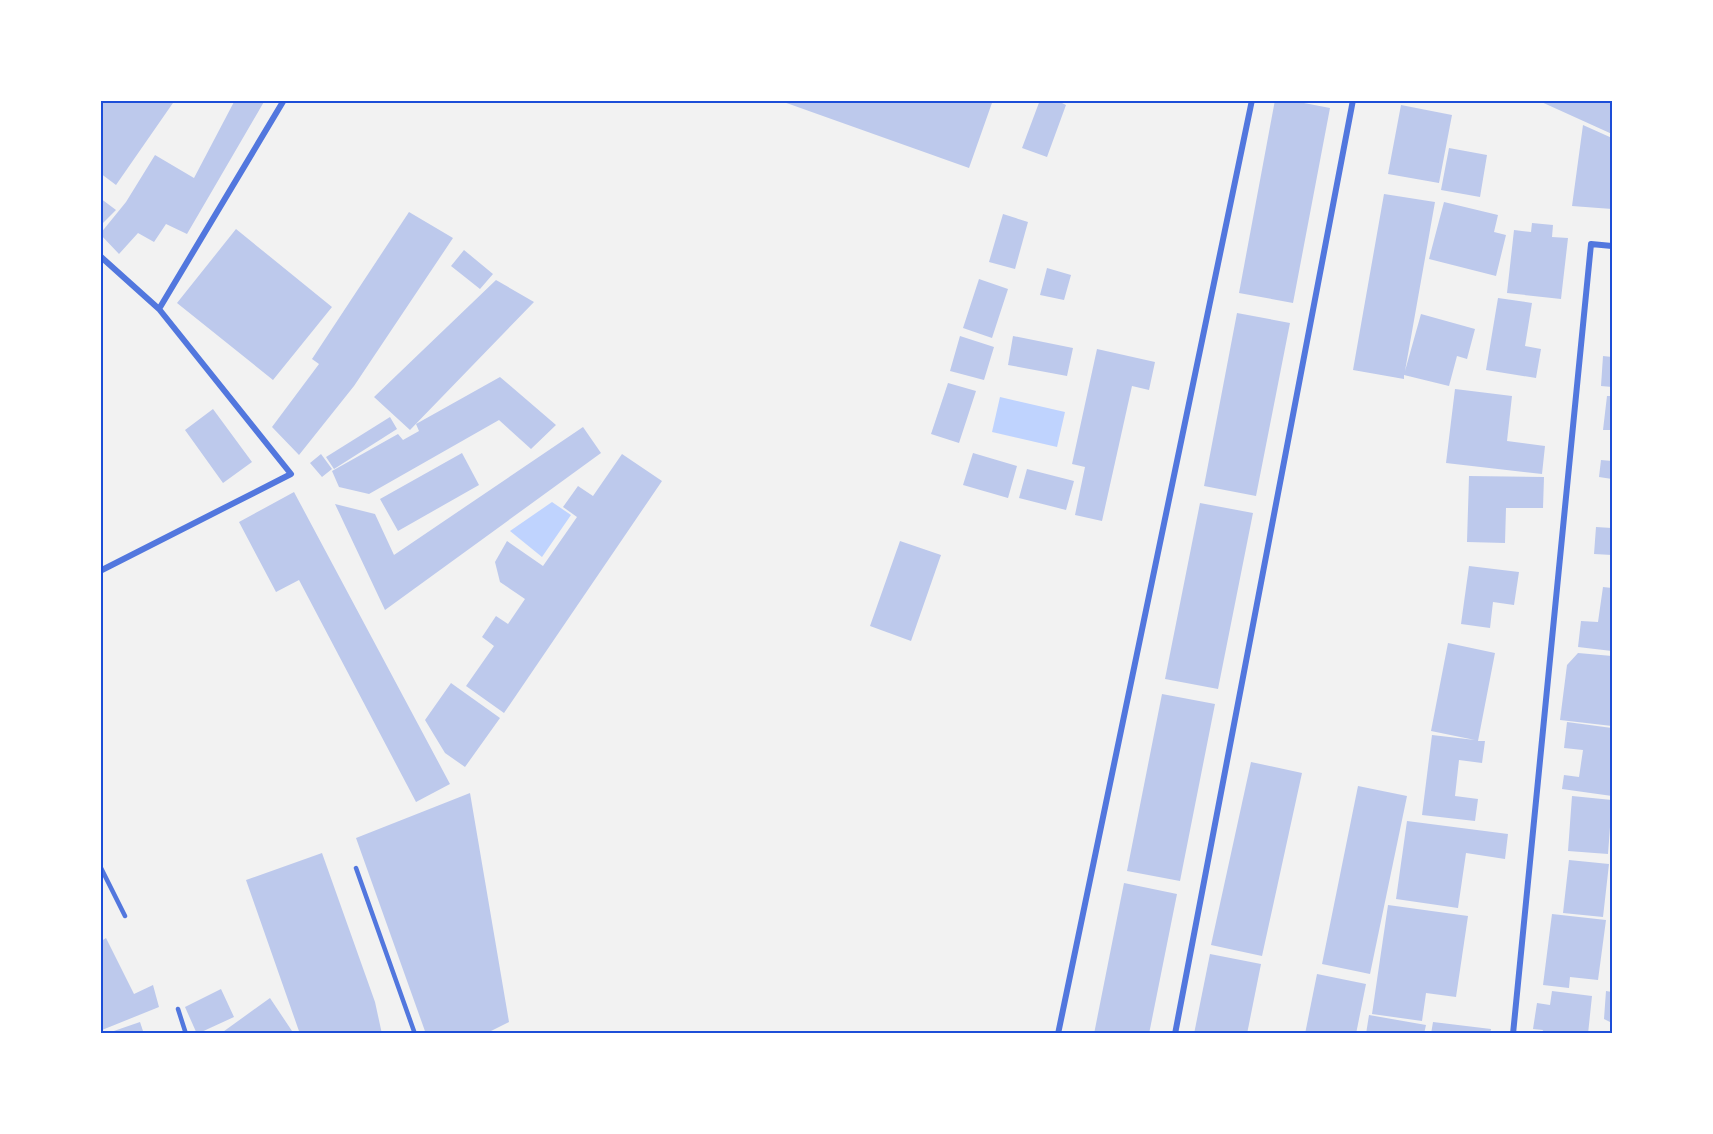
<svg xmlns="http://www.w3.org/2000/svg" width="1713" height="1134" font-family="Overpass,sans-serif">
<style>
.water{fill:#bfd3fe}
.building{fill:#bdc9ec}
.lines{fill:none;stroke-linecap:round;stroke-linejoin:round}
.service{stroke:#5277de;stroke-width:4.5}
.minor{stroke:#5277de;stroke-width:6}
.neatline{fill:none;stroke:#1d4ed8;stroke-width:2}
</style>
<rect width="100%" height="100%" fill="#f2f2f2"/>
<path class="water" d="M1000 397 1065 412 1057 447 992 432Z
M552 502 571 515 542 557 510 531Z"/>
<path class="building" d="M100 100H175L116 185 100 173Z
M235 100H265L187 234 166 224 154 242 138 233 119 254 100 234 126 202 155 155 194 178Z
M778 100H993L969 168Z
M1040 100H1056L1066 105 1047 157 1022 148Z
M1275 100H1288L1330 108 1293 303 1239 293Z
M1537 100H1612V134Z
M1401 105 1452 115 1439 183 1388 174Z
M1583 125 1612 138V209L1572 206Z
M1449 148 1487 155 1480 197 1441 190Z
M1384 194 1435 202 1405 371 1421 314 1475 329 1467 359 1457 356 1449 386 1404 375V379L1353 370Z
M100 198 116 210 100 226Z
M1444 202 1498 215 1494 232 1506 235 1496 276 1429 259Z
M409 212 453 238 354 386 299 455 272 427 319 364 312 359Z
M1003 214 1028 222 1015 269 989 262Z
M1532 223 1553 225 1552 237 1568 238 1561 299 1507 293 1514 230 1531 232Z
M236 229 332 307 273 380 177 303Z
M464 250 493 274 480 289 451 266Z
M1047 268 1071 275 1064 300 1040 295Z
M979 279 1008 289 992 338 963 328Z
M496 280 534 302 410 430 374 397Z
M1498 298 1532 303 1525 346 1541 349 1536 378 1486 370Z
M1237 313 1290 323 1256 496 1204 486Z
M960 336 994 347 984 380 950 371Z
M1013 336 1073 348 1067 376 1008 365Z
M1097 349 1155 362 1149 390 1132 386 1102 521 1075 515 1085 467 1072 464Z
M1603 356 1612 357V387L1601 386Z
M500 377 556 425 531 449 499 420 369 494 339 487 332 471 398 434 403 440 419 431 416 424Z
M948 383 976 391 959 443 931 434Z
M1455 389 1512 396 1507 441 1545 446 1542 474 1446 463Z
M1607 396H1612V430H1603Z
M213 409 252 462 223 483 185 430Z
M390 417 397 429 334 469 326 457Z
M583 427 601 453 385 610 335 504 375 514 394 555Z
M462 453 479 485 398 531 380 499Z
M973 453 1017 466 1008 498 963 485Z
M321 454 332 469 322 477 310 463Z
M622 454 662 481 504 713 466 686 494 646 482 637 496 616 508 624 525 599 500 582 495 562 507 541 543 566 577 517 563 507 578 486 593 496Z
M1601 460 1612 461V479L1599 477Z
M1027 469 1074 481 1066 510 1019 498Z
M1469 476 1544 477 1543 508H1506L1505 543 1467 542Z
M294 492 450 784 416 802 299 580 276 592 239 522Z
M1200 503 1253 513 1218 689 1165 679Z
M1596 527 1612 528V555L1594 554Z
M900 541 941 555 911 641 870 626Z
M1469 566 1519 572 1514 605 1493 602 1490 628 1461 624Z
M1603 587 1612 588V651L1578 647 1581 621 1598 622Z
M1448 643 1495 653 1478 741H1485L1482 763 1459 760 1455 796 1478 799 1475 821 1422 815 1432 735 1475 740 1431 731Z
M1578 653 1612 656V726L1560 720 1567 665Z
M451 683 500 718 465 767 445 753 425 720Z
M1162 694 1215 704 1180 881 1127 871Z
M1567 722 1612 728V796L1562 789 1564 775 1579 777 1583 750 1564 748Z
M1251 762 1302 773 1262 956 1211 945Z
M1358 786 1407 796 1370 974 1322 964Z
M470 793 509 1022 485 1034H426L356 838Z
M1572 796 1612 800 1608 854 1568 851Z
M1407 821 1508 834 1505 859 1466 853 1458 908 1396 899Z
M322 853 375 1002 382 1034H300L246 880Z
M1569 860 1609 864 1603 917 1563 913Z
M1124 883 1177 894 1149 1034H1094Z
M1388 905 1468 916 1456 997 1426 993 1422 1021 1372 1014Z
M1552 914 1606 920 1598 980 1570 977 1569 988 1543 985Z
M106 938 134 994 153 985 159 1007 102 1030 100 1026V942Z
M1210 954 1261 964 1247 1034H1194Z
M1317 974 1366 984 1356 1034H1305Z
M221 989 234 1017 197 1034 185 1007Z
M1552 991 1592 996 1588 1034H1542L1543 1030 1533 1029 1537 1003 1550 1005Z
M1606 991 1612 992V1023L1604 1019Z
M270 998 294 1034H220Z
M1369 1015 1426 1025 1424 1034H1366Z
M140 1022 144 1034H108V1033Z
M1433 1022 1491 1029 1490 1034H1431Z"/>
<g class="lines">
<path class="service" d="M100 866 125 916
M356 868 415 1034
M178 1009 186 1034"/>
<path class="minor" d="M100 256 159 309 291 474 100 571
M159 309 284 100
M1058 1034 1252 100
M1175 1034 1353 100
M1513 1034 1591 244 1612 246"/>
</g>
<rect width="1713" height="1134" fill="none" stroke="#ffffff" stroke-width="204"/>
<rect x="102" y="102" width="1509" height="930" class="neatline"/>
</svg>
